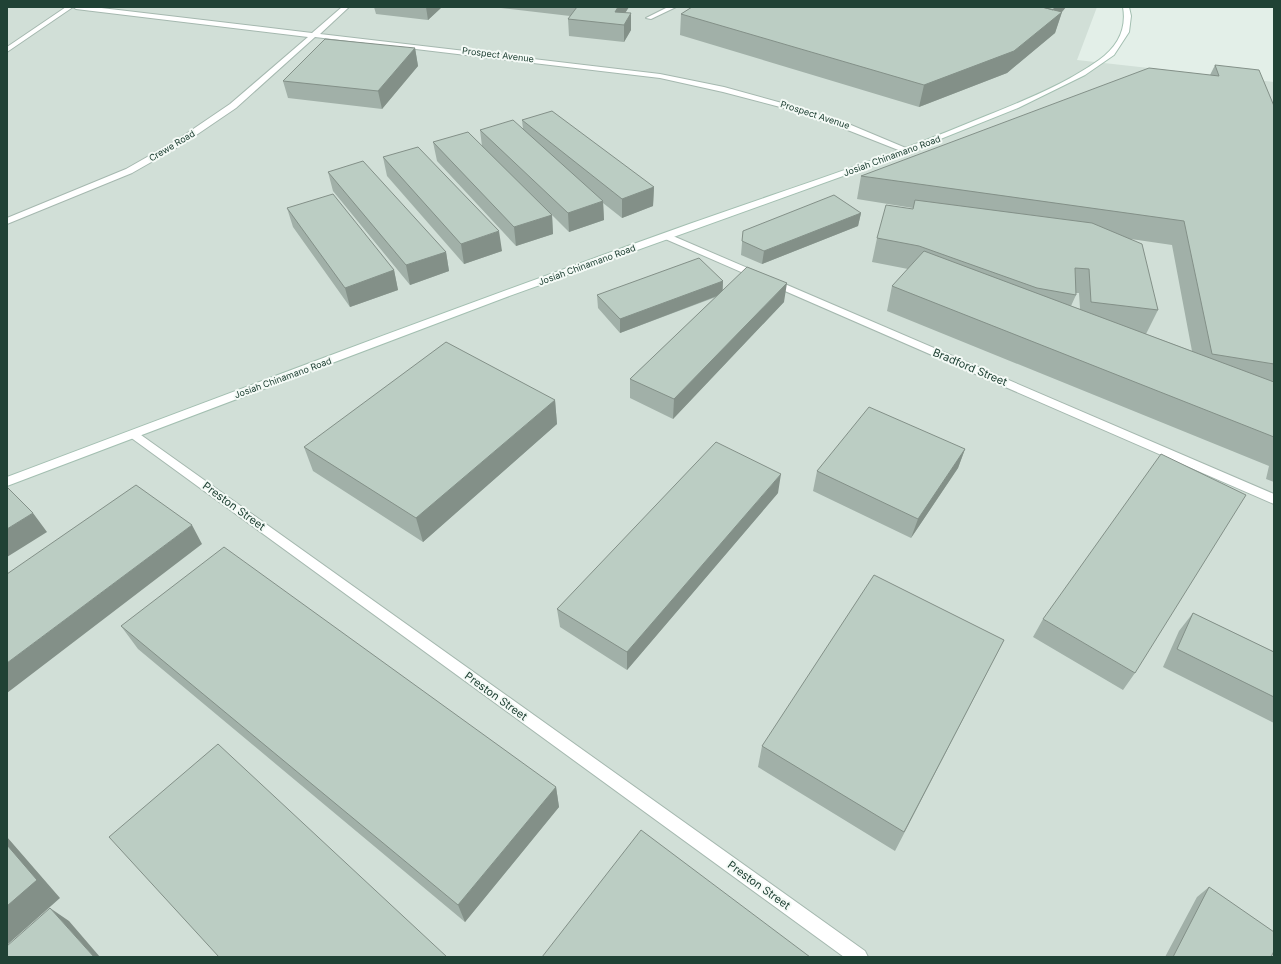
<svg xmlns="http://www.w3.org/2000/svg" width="1281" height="964" font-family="Inter,sans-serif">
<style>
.built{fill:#d1dfd7}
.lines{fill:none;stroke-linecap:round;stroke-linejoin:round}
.lane-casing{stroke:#a5b8af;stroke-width:2}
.street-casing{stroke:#a5b8af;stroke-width:2}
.secondary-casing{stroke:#a3bfb1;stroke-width:2}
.lane{fill:#fff;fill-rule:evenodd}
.street{fill:#fff;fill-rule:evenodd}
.secondary{fill:#fff;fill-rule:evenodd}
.wall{fill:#a1b0a8;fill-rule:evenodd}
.shaded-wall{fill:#839088}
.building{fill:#bbcdc3;stroke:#839088}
.labels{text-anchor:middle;stroke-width:4;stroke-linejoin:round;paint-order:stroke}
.far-street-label{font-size:9px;fill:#204235;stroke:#f4faf6}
.street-label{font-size:11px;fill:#204235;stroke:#f4faf6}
</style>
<rect width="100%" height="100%" fill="#e3efe8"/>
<path class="built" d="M7 7H1097L1077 60 1274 82V957H7Z"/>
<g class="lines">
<g class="lane-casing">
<path id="lane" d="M66 7H73L7 52V47Z
M668 7H676L651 19 646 18Z"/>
</g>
<g class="street-casing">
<path id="street" d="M73 7H93L312 33 342 7H349L320 34 660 74 724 87 789 105 851 125 913 151 909 153H906L845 129 784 108 723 92 660 78 315 37 236 108 183 144 132 173 7 224V218L126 169 177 140 230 104 308 37 76 9Z
M666 233 1274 494V504L663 238 661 236Z
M134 430 865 951 868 957H844L130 437 128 434Z"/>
</g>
<g class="secondary-casing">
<path id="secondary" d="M1123 7H1129L1131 16 1129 32 1114 55 1085 75 1018 108 893 158 504 298 7 486V477C235 391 462 305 692 223 785 190 880 160 971 122 1015 104 1061 87 1099 60 1117 47 1127 30 1123 7Z"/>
</g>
<use href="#lane" class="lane"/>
<use href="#street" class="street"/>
<use href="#secondary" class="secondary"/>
</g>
<path class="wall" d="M374 7H442L428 20 376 14Z
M492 7H629L625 13 631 30 624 42 569 36 568 19 570 16Z
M692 7H1066L1062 12 1055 33 1007 73 919 107 680 35 681 14Z
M415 48 418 66 382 109 288 98 283 81Z
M1215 65 1274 106V482L1266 479 1269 466 887 311 892 286 908 269 872 262 877 238 913 209V208L857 199 861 176 1210 75ZM1131 239 1172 245 1192 351 1146 334 1158 310ZM1076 293H1079L1080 309 1071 306 1076 295Z
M522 120 654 187 653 206 622 218 603 203 604 220 569 232 547 210 552 215 553 234 516 246 437 161 433 142 482 146 480 130 523 129Z
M383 157 502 251 464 264 387 176Z
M328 172 446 252 449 271 410 285 333 191Z
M287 208 394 270 398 290 350 307 293 227Z
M861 213 858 226 762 264 741 255 743 231Z
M723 281V290L784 302 673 419 630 398V379L716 297 620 333 598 308 597 295Z
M555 400 557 424 423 542 313 471 304 447Z
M965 449 958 468 911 538 813 491 817 471Z
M778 493 627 670 560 627 557 609Z
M1193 613 1274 652V723L1163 667 1179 631Z
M1043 619 1135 673 1123 690 1033 637Z
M121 626 556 787 559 807 465 922 138 649Z
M1004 640 895 851 758 767 762 746Z
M1209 887 1271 957H1165L1197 897Z"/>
<path class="shaded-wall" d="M426 7H442L428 20Z
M618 7H629L618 24 615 12Z
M1055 7H1066L1061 13 1062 12 1055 33 1007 73 919 107 924 85 1049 13Z
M631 13V30L624 42V25Z
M415 48 418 66 382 109 378 91Z
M654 187 653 206 622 218V199Z
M603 201 604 220 569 232 568 213Z
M861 213 858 226 762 264 764 251Z
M552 215 553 234 516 246 514 227Z
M499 231 502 251 464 264 461 244Z
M446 252 449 271 410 285 406 265Z
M394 270 398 290 350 307 345 288Z
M723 281 722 294 620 333V319Z
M787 283 784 302 673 419 674 399Z
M555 400 557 424 423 542 416 518Z
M965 449 958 468 911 538 918 519Z
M781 474 778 493 627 670V652Z
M33 513 47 532 7 557V529Z
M192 525 202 544 7 693V663Z
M556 787 559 807 465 922 458 905Z
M7 837 60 898 7 945Z
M50 908 69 921 100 957H94Z"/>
<path class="building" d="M577 7H618L615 12 631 13 624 25 568 19Z
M692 7H1042L1062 12 1014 51 924 85 681 14Z
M1042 7H1055L1053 10Z
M325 39 415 48 378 91 283 81Z
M1215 65 1259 70 1274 106V364L1212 354 1184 221 861 176 1149 68 1219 76Z
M552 111 654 187 622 199 522 120Z
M513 120 603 201 568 213 480 130Z
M468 132 552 215 514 227 433 142Z
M418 147 499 231 461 244 383 157Z
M363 161 446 252 406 265 328 172Z
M333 194 394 270 345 288 287 208Z
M834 195 861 213 764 251 742 241 743 231Z
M915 200 1092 223 1142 244 1158 310 1091 302 1089 269 1075 268 1076 295 1037 288 919 246 877 238 886 205 913 209Z
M924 251 1274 382V437L892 286Z
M699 258 723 281 620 319 597 295Z
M747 267 787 283 674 399 630 379Z
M446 342 555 400 416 518 304 447Z
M869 407 965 449 918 519 817 471Z
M716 442 781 474 627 652 557 609Z
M1161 454 1246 495 1135 673 1043 619Z
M136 485 192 525 7 663V574Z
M7 487 33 513 7 529Z
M224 547 556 787 458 905 121 626Z
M874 575 1004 640 904 832 762 746Z
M1193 613 1274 652V697L1177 649Z
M218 744 447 957H219L109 837Z
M641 830 810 957H542Z
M7 845 37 880 7 906Z
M1209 887 1274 932V951L1271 957H1173Z
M50 908 94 957H7V946Z"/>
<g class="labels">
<g class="far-street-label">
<text transform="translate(498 55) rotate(7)" y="3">Prospect Avenue</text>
<text transform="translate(815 115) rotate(18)" y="3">Prospect Avenue</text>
<text transform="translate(172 146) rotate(-31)" y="3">Crewe Road</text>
<text transform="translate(892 156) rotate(-20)" y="3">Josiah Chinamano Road</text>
<text transform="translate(587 265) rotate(-20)" y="3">Josiah Chinamano Road</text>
<text transform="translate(283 378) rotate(-20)" y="3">Josiah Chinamano Road</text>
</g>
<g class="street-label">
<text transform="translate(970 367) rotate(23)" y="4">Bradford Street</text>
<text transform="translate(234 506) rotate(36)" y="4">Preston Street</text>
<text transform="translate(496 696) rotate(36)" y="4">Preston Street</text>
<text transform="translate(759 885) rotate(36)" y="4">Preston Street</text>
</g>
</g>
<rect width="1281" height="964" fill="none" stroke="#204235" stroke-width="16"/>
</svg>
